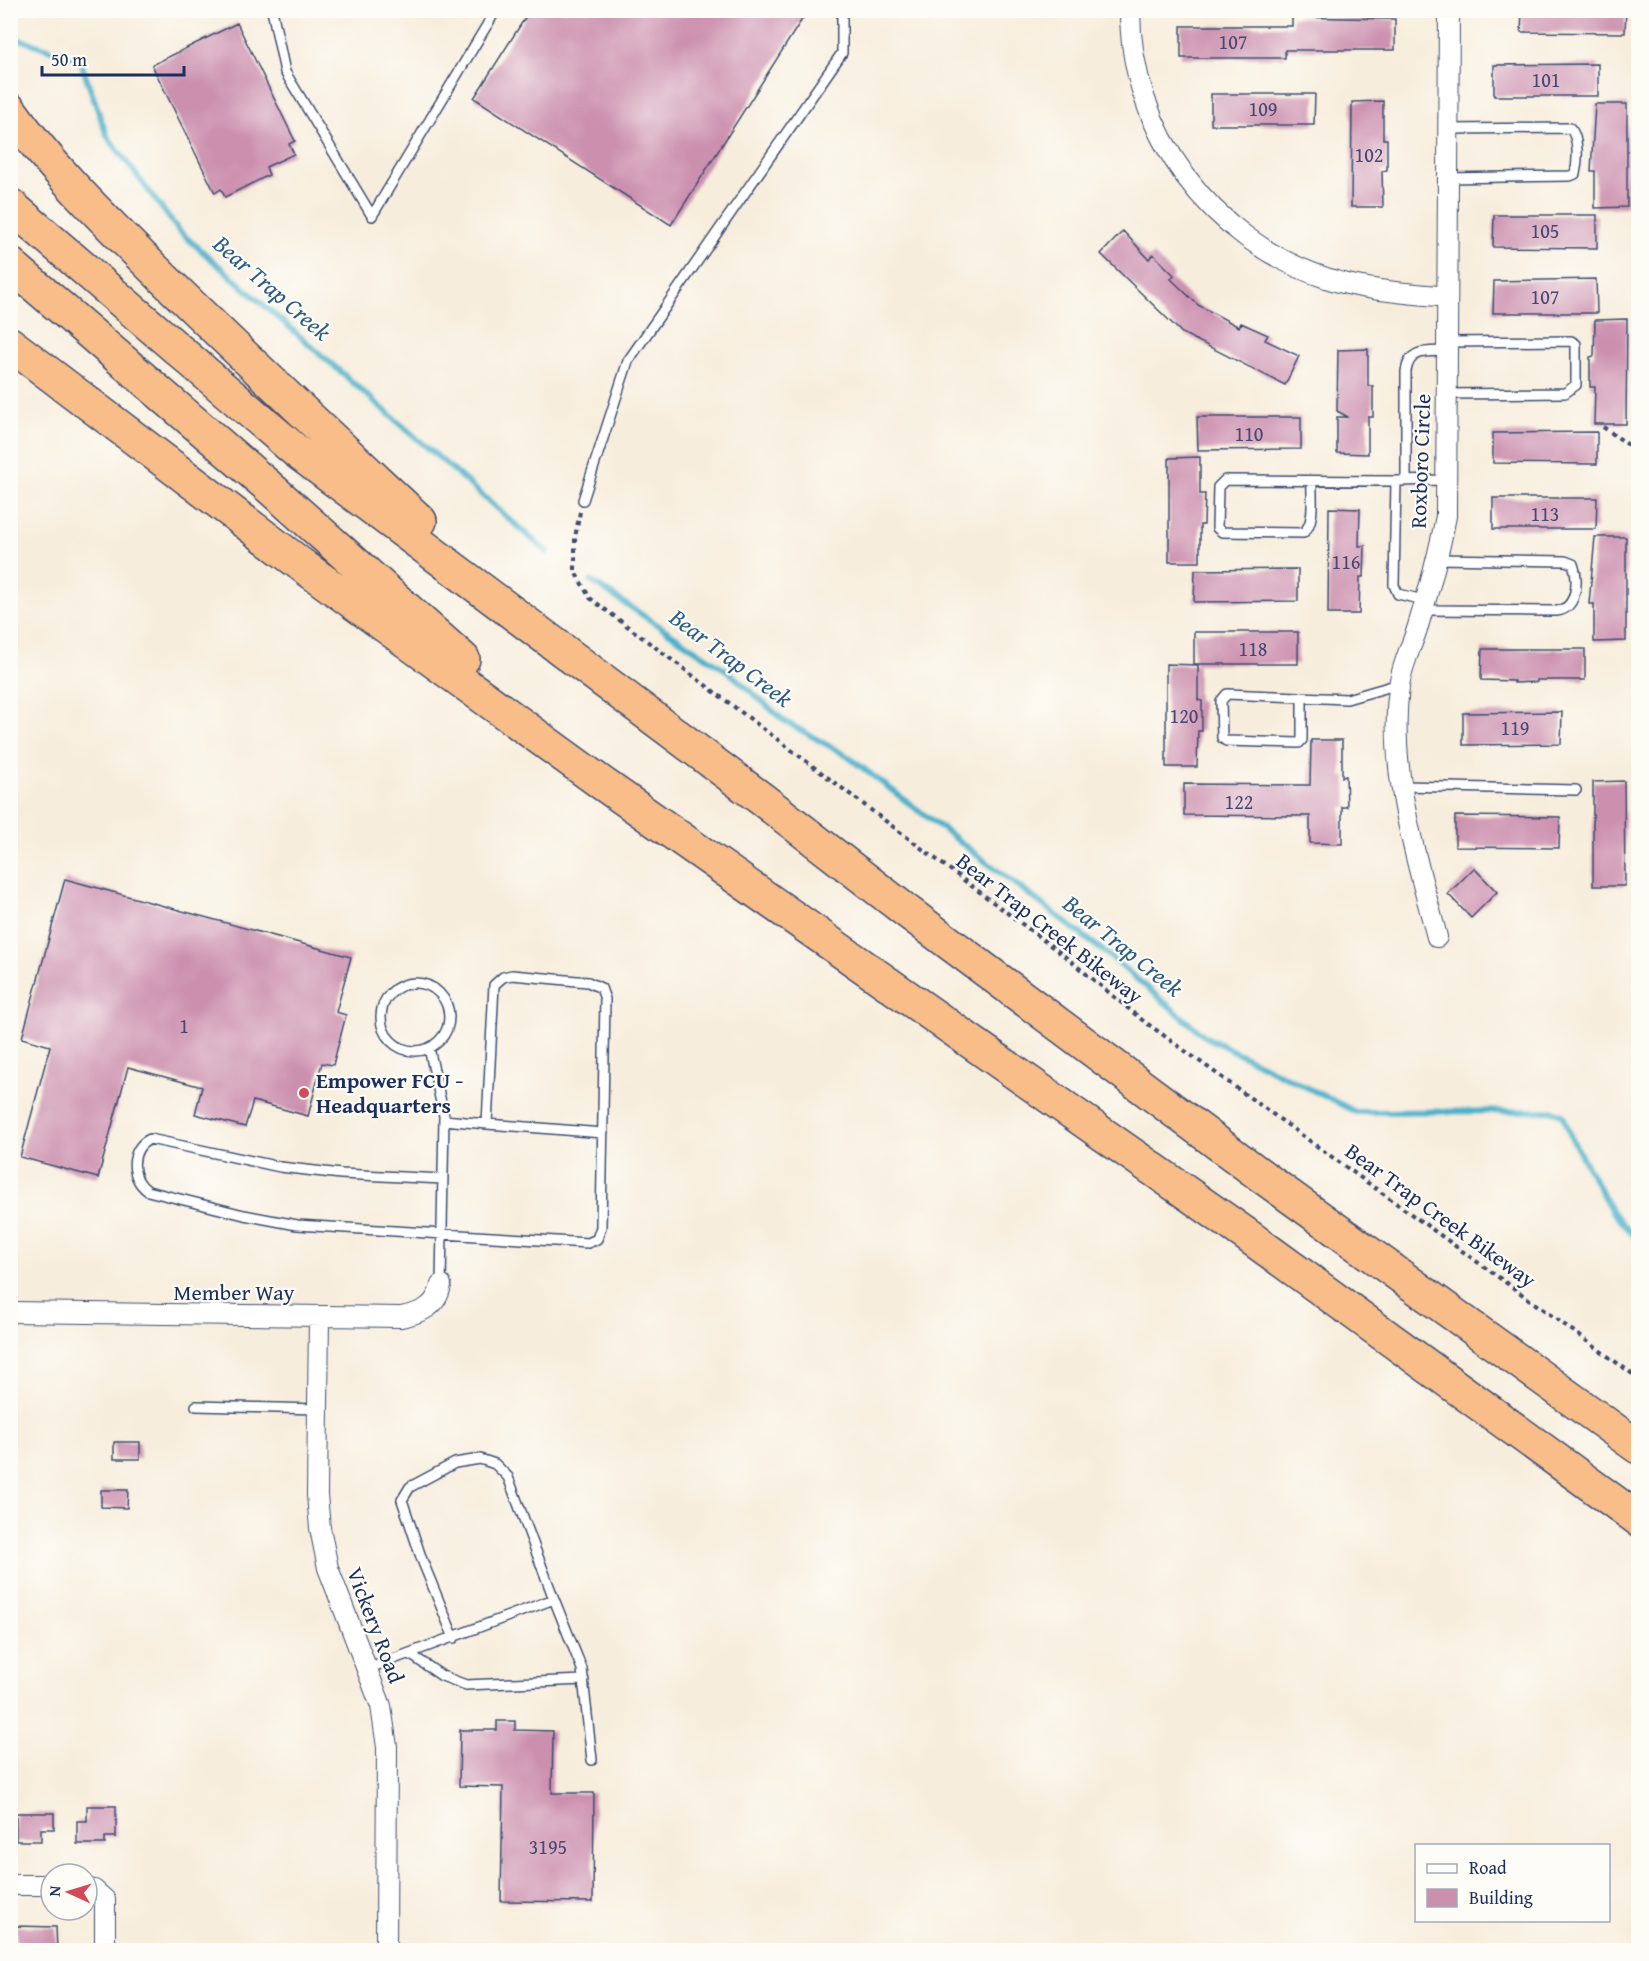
<svg xmlns="http://www.w3.org/2000/svg" width="1649" height="1961" font-family="'Gentium Book Plus',serif">
<style>
.lines{fill:none;stroke-linecap:round;stroke-linejoin:round}
.stream{stroke:#4cb1cb;stroke-width:6}
.building{fill:#cc90af}
.service-casing{stroke:#3c4c71;stroke-width:12}
.minor-casing{stroke:#3c4c71;stroke-width:22}
.motorway-casing{stroke:#3c4c71;stroke-width:36}
.path{stroke:#3c4c71;stroke-width:4;stroke-dasharray:4.5 4.5;stroke-linecap:butt}
.service{stroke:#fff;stroke-width:9}
.minor{stroke:#fff;stroke-width:20}
.motorway{stroke:#f8bd89;stroke-width:33}
.poi-dot{fill:#d1495b;stroke:#fdfcf7;stroke-width:2}
.labels{text-anchor:middle;stroke-width:4.5;stroke-linejoin:round;paint-order:stroke}
.number-label{font-size:20px;fill:#474772}
.street-label{font-size:22px;fill:#1b2f5e;stroke:#fdfcf7}
.poi-label{font-size:22px;font-weight:bold;fill:#1b2f5e;stroke:#fdfcf7;text-anchor:start}
.water-label{font-size:24px;font-style:italic;fill:#2c5c84;stroke:#fdfcf7}
</style>
<rect width="100%" height="100%" fill="#fdfcf7"/>
<filter id="ink" filterUnits="userSpaceOnUse"><feTurbulence type="fractalNoise" baseFrequency=".0167" numOctaves="2"/><feDisplacementMap in="SourceGraphic" scale="12" xChannelSelector="R" yChannelSelector="G"/><feConvolveMatrix kernelMatrix="1 2 1 2 8 2 1 2 1" color-interpolation-filters="sRGB"/></filter>
<filter id="wash" filterUnits="userSpaceOnUse"><feTurbulence type="fractalNoise" baseFrequency=".008" numOctaves="4" result="noise"/><feDisplacementMap in="SourceGraphic" scale="24" xChannelSelector="R" yChannelSelector="G"/><feGaussianBlur stdDeviation="1.35" result="paint"/><feColorMatrix in="noise" values="0 0 0 0 0 0 0 0 0 0 0 0 0 0 0 0 0 1.4 0 .05"/><feComposite in="paint" operator="in"/></filter>
<g filter="url(#wash)">
<rect width="100%" height="100%" fill="#f7eddc"/>
<g class="lines">
<path class="stream" d="M10 36 80 60 107 136 179 231 547 552
M591 581 729 672 783 720 847 756 1102 950 1206 1037 1356 1112 1554 1111 1563 1115 1571 1137 1611 1210 1638 1241"/>
</g>
<g id="blocks">
<path class="building" d="M530 10H808L671 225 474 98Z
M1522 10H1626L1625 33 1521 32Z
M1292 17 1395 19V50H1285V58H1181V26H1292Z
M237 23 295 141 289 144 294 154 266 167 269 175 225 197 221 189 215 193 152 65Z
M1598 64V96H1494V65Z
M1211 94H1315L1314 125H1211Z
M1383 101V139H1387V170L1382 171 1383 207H1351L1352 102Z
M1595 104H1627V207L1595 208V171H1591Z
M1494 215H1597V248L1493 247Z
M1123 231 1149 259 1153 254 1174 275 1171 279 1198 305 1239 327 1241 323 1268 335 1265 340 1299 356 1285 385 1182 333 1101 254Z
M1596 279 1597 313H1493L1494 281Z
M1627 319 1626 424H1594L1595 387H1590V357L1594 356 1595 320Z
M1368 349V386H1373V417H1368V454L1337 453V417H1348L1337 411 1338 350Z
M1197 417H1301V449L1198 450Z
M1597 432V464L1493 463V433Z
M1200 457V494H1205L1204 525H1200V562H1169V458Z
M1493 498H1597L1596 529H1493Z
M1329 508 1360 509 1359 546H1365L1364 577H1360L1359 614H1328Z
M1595 537H1626V641L1594 642V604H1589Z
M1298 569V601L1194 602 1195 570Z
M1194 632H1298V664H1194Z
M1482 649H1585V680H1537V682L1514 683V681L1481 680Z
M1166 664 1198 665V700L1202 701V731H1198L1197 767H1166Z
M1562 712 1561 744 1463 745V713Z
M1311 740H1342V777L1346 776 1347 807H1342V844L1310 843V816L1184 815V784L1310 785Z
M1624 781 1625 886H1593V782Z
M1455 816 1560 817 1559 848 1455 847Z
M1474 868 1497 892 1471 918 1448 894Z
M65 879 351 957 336 1012 346 1015 333 1065 322 1063 308 1116 253 1101 245 1127 195 1114 202 1087 128 1067 98 1178 20 1157 50 1046 22 1038Z
M114 1442H140V1459H114Z
M101 1490H128L127 1508 101 1507Z
M497 1721H515V1730L553 1731 552 1793H594L593 1902 501 1901 503 1787 459 1786 460 1730H497Z
M87 1806H116V1837H105V1844H77V1821H87Z
M16 1813H54V1829H41V1841H16Z
M16 1926 56 1927 57 1950 16 1949Z"/>
</g>
</g>
<g filter="url(#ink)">
<use href="#blocks" fill-opacity="0" stroke="#3c4c71" stroke-width="1.5"/>
<g class="lines">
<g class="service-casing">
<path id="service" d="M272 10 285 72 372 216 496 10
M1448 178 1570 176 1575 174C1578 161 1579 137 1570 128L1448 129
M1447 394 1565 393 1576 385V344L1571 341 1447 342
M1406 480V371C1410 348 1427 352 1447 351
M1312 481C1311 496 1316 523 1303 533L1222 532 1217 528 1218 487 1225 480 1396 481
M583 500 628 361 842 53V10
M1424 600 1398 594 1394 585 1396 481 1446 480
M1423 610 1557 611C1577 609 1579 580 1573 564L1565 561 1437 559
M1302 697V740L1299 743 1226 741 1222 738 1221 701 1227 694 1347 699 1399 684
M1402 786 1576 790
M381 1017a34 34 0 1 1 68 0a34 34 0 1 1-68 0Z
M429 1048 444 1116 441 1285
M444 1120 487 1124
M443 1179 341 1174 280 1167 150 1139C130 1148 129 1178 148 1191L244 1215 297 1225 588 1243 597 1239 601 1227C603 1151 604 1075 605 999L601 988 588 982 512 975 503 977 494 985 487 1124 603 1133
M196 1406 318 1409
M554 1599 582 1669 592 1760
M410 1654 442 1676 466 1685 584 1680
M367 1669 554 1599 508 1477 495 1464 480 1459 455 1463 410 1487 402 1500 422 1560 454 1638"/>
</g>
<g class="minor-casing">
<path id="minor" d="M1130 10C1130 132 1212 241 1326 278 1365 291 1408 293 1447 297
M1437 937C1416 857 1388 770 1399 687 1401 666 1412 646 1418 626 1429 590 1439 553 1446 516L1449 10
M10 1312 401 1317C421 1313 437 1307 441 1285
M319 1316 317 1495 320 1528 328 1568 381 1706 387 1747 386 1950
M10 1885H51
M87 1889 94 1890 105 1900V1950"/>
</g>
<g class="motorway-casing">
<path id="motorway" d="M10 110C51 168 103 218 153 268 240 354 330 437 420 521
M10 205 296 451 763 800 905 910 1263 1177 1638 1447
M10 264 268 486 463 659
M10 344 307 569 603 784 1244 1233 1638 1519"/>
</g>
<path class="path" d="M1603 427 1630 446H1638
M580 512 575 537V572L590 598 1067 958 1141 1019 1638 1378"/>
<use href="#service" class="service"/>
<use href="#minor" class="minor"/>
<use href="#motorway" class="motorway"/>
</g>
</g>
<circle class="poi-dot" cx="304" cy="1093" r="6"/>
<g class="labels">
<g class="number-label">
<text x="1233" y="49">107</text>
<text x="1546" y="87">101</text>
<text x="1263" y="116">109</text>
<text x="1369" y="162">102</text>
<text x="1545" y="238">105</text>
<text x="1545" y="304">107</text>
<text x="1249" y="441">110</text>
<text x="1545" y="521">113</text>
<text x="1346" y="569">116</text>
<text x="1253" y="656">118</text>
<text x="1184" y="723">120</text>
<text x="1515" y="735">119</text>
<text x="1239" y="809">122</text>
<text x="184" y="1033">1</text>
<text x="548" y="1854">3195</text>
</g>
<g class="street-label">
<text transform="translate(1420 461) rotate(-88)" y="8">Roxboro Circle</text>
<text transform="translate(1050 928) rotate(38)" y="8">Bear Trap Creek Bikeway</text>
<text transform="translate(1441 1215) rotate(36)" y="8">Bear Trap Creek Bikeway</text>
<text x="234" y="1300">Member Way</text>
<text transform="translate(376 1625) rotate(69)" y="8">Vickery Road</text>
</g>
<g class="poi-label">
<text x="316" y="1088">Empower FCU -<tspan x="316" dy="25">Headquarters</tspan></text>
</g>
<g class="water-label">
<text transform="translate(272 288) rotate(41)" y="8">Bear Trap Creek</text>
<text transform="translate(731 658) rotate(37)" y="8">Bear Trap Creek</text>
<text transform="translate(1123 946) rotate(39)" y="8">Bear Trap Creek</text>
</g>
</g>
<rect width="1649" height="1961" fill="none" stroke="#fdfcf7" stroke-width="36"/>
<rect x="1415" y="1844" width="195" height="78" fill="#fdfcf7" stroke="#a3aaba" stroke-width="1.5"/>
<rect x="1427" y="1864" width="30" height="9" fill="#ffffff" stroke="#a3aaba" stroke-width="1.5"/>
<text x="1469" y="1874" font-size="18" fill="#1b2f5e">Road</text>
<rect x="1427" y="1889" width="30" height="18" fill="#cc90af" stroke="#a3aaba" stroke-width="1.5"/>
<text x="1469" y="1904" font-size="18" fill="#1b2f5e">Building</text>
<g transform="translate(69 1892) rotate(274)"><circle r="28" fill="#fdfcf7" stroke="#a3aaba" stroke-width="1.5"/>
<path d="M0-4.5L10 22L0 15L-10 22Z" fill="#d1495b"/>
<text y="-9" font-size="16" font-weight="bold" text-anchor="middle" fill="#1b2f5e">N</text>
</g>
<path d="M42 66v9h142v-9" fill="none" stroke="#1b2f5e" stroke-width="3"/>
<text x="51" y="66" font-size="18" fill="#1b2f5e" stroke="#fdfcf7" stroke-width="4.5" paint-order="stroke">50 m</text>
</svg>
